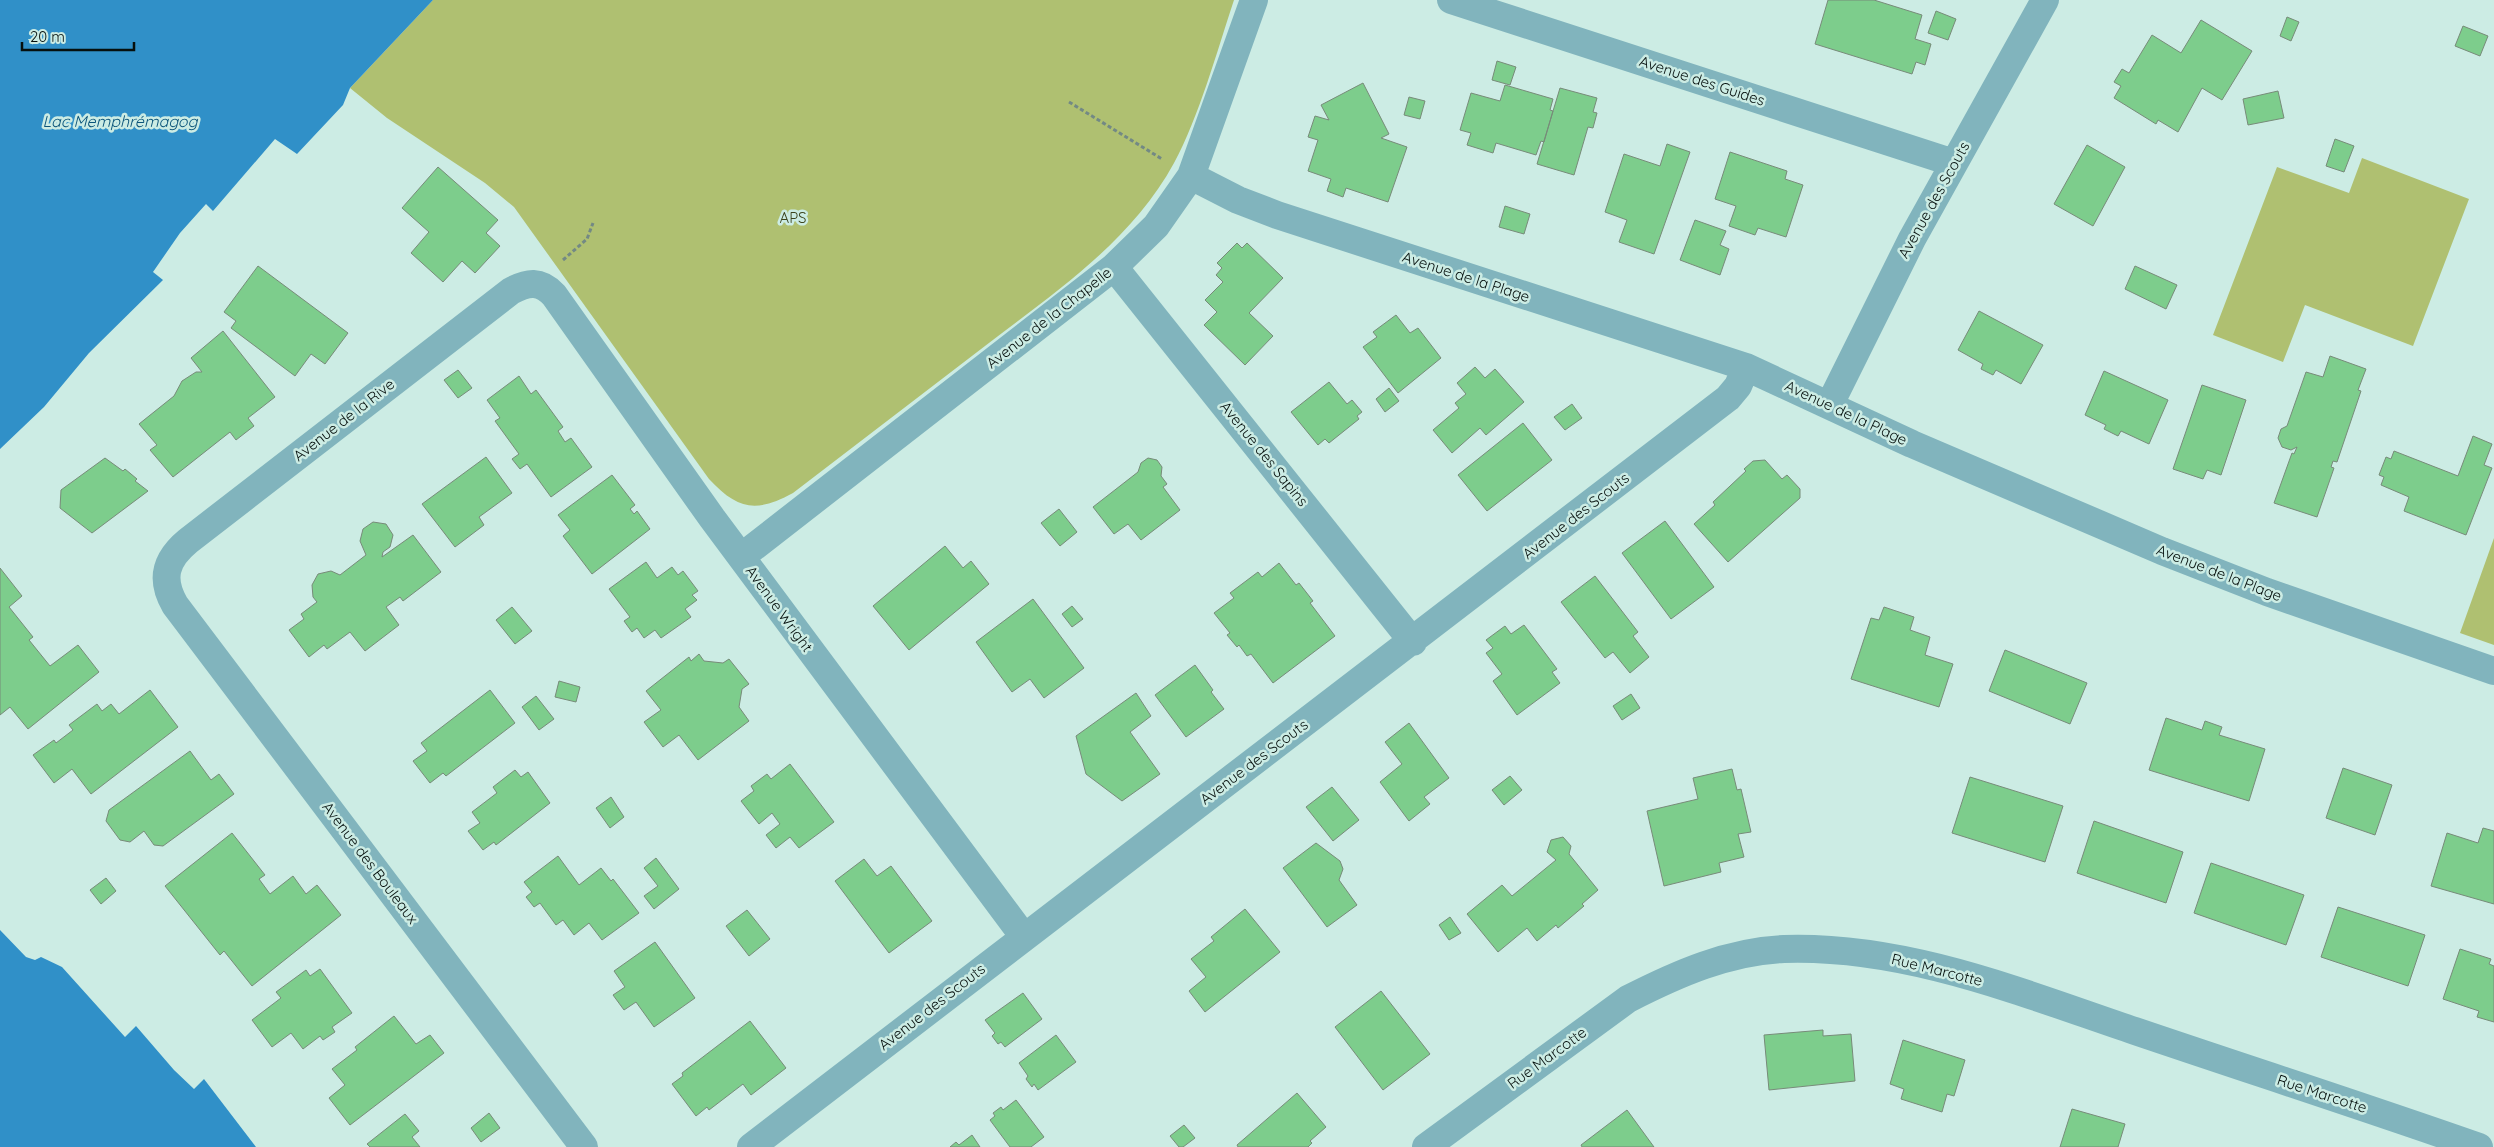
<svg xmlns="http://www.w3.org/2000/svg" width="2494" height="1147" font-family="Quicksand,sans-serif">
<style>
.green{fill:#afc071}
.water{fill:#3090c8}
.building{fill:#7dcd8c;stroke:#778b79}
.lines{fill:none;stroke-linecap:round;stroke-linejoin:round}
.path{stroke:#738984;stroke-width:3;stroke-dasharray:4 2.5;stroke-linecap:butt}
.minor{stroke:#81b4bd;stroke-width:28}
.labels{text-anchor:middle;stroke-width:5;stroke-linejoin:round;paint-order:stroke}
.street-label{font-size:15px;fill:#06100e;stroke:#ccece4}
.park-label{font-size:15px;fill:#3c441d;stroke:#ccece4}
.water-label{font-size:16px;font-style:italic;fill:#0b547a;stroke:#ccece4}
</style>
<rect width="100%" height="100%" fill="#ccece4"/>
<path class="green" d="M433 0H1234C1217 51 1199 117 1174 163 1131 242 1054 293 985 346 921 395 857 444 793 493 756 513 738 510 709 479L514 207 485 183 387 118 350 88Z
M2362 158 2469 199 2413 346 2305 305 2283 362 2213 335 2277 167 2349 193Z
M2494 538V645L2460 633Z"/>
<path class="water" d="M0 0H433L350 88 343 105 297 154 275 139 213 211 206 204 180 233 153 272 163 280 89 353 44 407 0 449Z
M0 930 26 957 35 960 41 957 62 967 125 1037 136 1026 174 1070 194 1089 204 1079 256 1147H0Z"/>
<path class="building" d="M1828 0H1874L1922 15 1915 39 1931 44 1925 65 1916 62 1912 74 1815 44Z
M1936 11 1956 19 1948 40 1928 33Z
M2287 17 2299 22 2291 41 2280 36Z
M2201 20 2252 51 2222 100 2202 88 2178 132 2158 120 2156 124 2114 98 2121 86 2114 82 2122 69 2129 73 2152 35 2181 53Z
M2463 26 2488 36 2480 56 2455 46Z
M1497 61 1516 67 1510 85 1492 80Z
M1363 83 1389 134 1381 138 1407 147 1388 202 1346 188 1343 197 1327 191 1331 179 1308 171 1318 140 1308 137 1315 116 1329 120 1321 105Z
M1505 85 1553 99 1550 110 1553 111 1544 142 1541 141 1536 155 1496 143 1493 153 1467 145 1471 133 1460 130 1471 93 1500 101Z
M1560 88 1597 98 1593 112 1597 113 1593 128 1588 127 1574 175 1537 164Z
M2278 91 2284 118 2248 125 2243 99Z
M1409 97 1425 101 1420 119 1404 115Z
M2335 139 2354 146 2344 172 2326 166Z
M1667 144 1690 152 1654 254 1619 242 1627 220 1605 212 1624 154 1660 166Z
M2087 145 2125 167 2093 226 2054 204Z
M1730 152 1787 171 1785 179 1803 185 1786 237 1758 228 1755 235 1729 226 1736 206 1715 199Z
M438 167 498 220 486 233 500 246 475 273 462 261 443 282 411 253 429 232 402 208Z
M1505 206 1530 214 1524 234 1499 227Z
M1695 220 1726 231 1720 245 1729 249 1720 275 1680 260Z
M1237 243 1242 248 1247 243 1283 278 1249 313 1273 336 1245 365 1204 325 1217 312 1205 300 1223 282 1216 275 1222 268 1217 263Z
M258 266 348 333 325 364 311 354 295 376 231 328 236 321 224 312Z
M2135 266 2177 285 2166 309 2125 289Z
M1979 311 2043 345 2021 384 1996 370 1993 375 1981 369 1983 364 1958 350Z
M1396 315 1410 333 1418 328 1441 358 1398 393 1363 347 1377 337 1373 332Z
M223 331 275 397 248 418 254 426 236 440 230 432 173 477 150 450 157 445 139 424 174 396 182 381 196 372H202L191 358Z
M2330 356 2366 369 2358 390 2361 391 2337 462 2333 461 2331 467 2334 468 2317 517 2274 503 2292 453 2294 454 2297 447 2291 450 2282 447 2278 438 2281 429 2287 426 2306 372 2323 377Z
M1475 367 1485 378 1495 369 1524 402 1486 435 1480 428 1452 453 1433 430 1459 408 1455 403 1466 394 1457 383Z
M458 370 472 388 458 398 444 380Z
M2104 371 2168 400 2149 444 2121 431 2118 436 2104 429 2106 425 2085 415Z
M519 376 531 394 536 390 563 427 558 431 565 442 571 438 592 467 551 497 527 464 520 469 512 459 519 454 495 421 500 418 487 400Z
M1329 382 1347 404 1352 400 1362 412 1357 416 1359 419 1329 443 1325 439 1318 445 1291 412Z
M2202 385 2246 400 2221 475 2207 470 2203 479 2173 469Z
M1389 388 1399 401 1385 412 1376 399Z
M1572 404 1582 418 1565 430 1554 417Z
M1523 423 1552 460 1487 511 1458 475Z
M2473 436 2492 444 2484 465 2492 468 2466 535 2404 511 2409 497 2381 485 2384 477 2379 475 2386 457 2391 459 2394 451 2458 476Z
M486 457 512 493 479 517 484 525 455 547 422 504Z
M105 458 123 471 125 469 137 479 135 481 148 491 92 533 60 508 61 490Z
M1148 458 1157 460 1162 467 1161 476 1167 484 1163 487 1180 510 1141 540 1128 524 1114 534 1093 507 1138 472 1141 463Z
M1765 460 1782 479 1787 475 1800 489V498L1728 562 1694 524 1715 505 1713 502 1746 471 1744 469 1753 461Z
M612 475 635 505 630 509 634 514 637 511 650 529 592 574 563 536 570 530 558 515Z
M1059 509 1077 532 1060 546 1041 523Z
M1665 521 1714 587 1671 619 1622 553Z
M373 522 386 524 393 535 390 547 383 552 382 557 413 535 441 572 403 601 400 597 386 607 399 625 365 651 350 632 327 649 324 645 309 657 289 630 304 619 301 614 317 602 313 597 312 585 318 574 331 571 340 575 366 555 360 541 363 529Z
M945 546 963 568 971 561 989 584 909 650 873 606Z
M646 562 657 578 672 567 678 575 683 571 698 591 692 595 697 600 685 609 691 617 661 638 655 630 644 638 637 628 632 632 624 621 630 617 609 589Z
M1279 563 1296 585 1299 583 1313 601 1310 603 1335 636 1273 683 1251 654 1247 656 1239 645 1237 647 1227 635 1230 633 1214 613 1234 598 1230 593 1258 572 1262 577Z
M0 568 22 596 9 607 33 637 29 640 50 666 78 645 99 672 28 729 10 707 0 715Z
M1595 576 1638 632 1633 636 1649 657 1630 673 1613 652 1605 658 1561 602Z
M1033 599 1084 668 1044 698 1030 679 1012 692 976 642Z
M1072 606 1083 619 1072 627 1062 614Z
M512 607 532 631 515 644 496 620Z
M1884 607 1914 617 1910 630 1930 637 1925 655 1953 664 1939 707 1851 679 1871 618 1879 620Z
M1524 625 1557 669 1552 672 1560 683 1517 715 1493 681 1502 674 1486 653 1493 648 1486 640 1505 626 1511 634Z
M2005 650 2087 683 2070 724 1989 691Z
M699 654 704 661 723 663 729 659 749 684 742 689 739 707 749 721 698 760 679 735 663 747 644 722 661 710 646 691 689 657 691 661Z
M1195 665 1213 690 1211 692 1224 709 1186 737 1155 695Z
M559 681 580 687 576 702 555 697Z
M150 690 178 727 91 794 72 769 54 783 33 755 54 740 56 743 73 730 69 725 97 704 102 711 111 704 119 714Z
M490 690 515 723 446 776 443 773 430 783 413 761 427 751 421 743Z
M1136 693 1151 716 1130 732 1160 774 1122 801 1086 774 1076 736Z
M1631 694 1640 708 1622 720 1613 706Z
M536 696 554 719 539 730 522 707Z
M2166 718 2202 730 2205 721 2222 727 2219 735 2265 749 2249 801 2149 770Z
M1409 723 1449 778 1424 797 1430 804 1409 821 1380 782 1402 764 1385 742Z
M190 751 211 780 219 774 234 794 163 846 154 845 144 831 130 842 120 840 106 821 109 810Z
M790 764 834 822 799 848 790 837 776 848 766 835 780 824 772 813 759 824 741 801 754 791 751 786 767 774 771 779Z
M2343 768 2392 785 2375 835 2326 818Z
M1732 769 1737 790 1741 789 1751 832 1738 834 1744 857 1719 863 1721 872 1664 886 1647 811 1698 799 1693 778Z
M515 770 521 777 528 772 550 803 496 845 494 842 483 850 468 831 480 823 472 812 497 793 493 787Z
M1510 776 1522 790 1504 805 1492 790Z
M1970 777 2063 806 2045 862 1952 833Z
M1332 787 1359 820 1333 841 1306 807Z
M611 797 624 817 610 828 596 808Z
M2094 821 2183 852 2166 903 2077 873Z
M2483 828 2494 831V904L2431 886 2447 833 2478 843Z
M232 833 265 875 259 879 270 894 293 876 306 894 317 885 341 915 252 986 224 951 220 955 165 886Z
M1563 837 1571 846 1569 854 1598 890 1582 904 1584 906 1558 928 1556 925 1537 941 1527 928 1498 952 1467 914 1502 885 1512 896 1556 860 1547 852 1551 840Z
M1316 843 1340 861 1343 869 1339 880 1357 905 1327 927 1283 868Z
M558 856 579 885 601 868 611 881 613 879 639 913 602 940 589 923 574 935 563 920 556 925 540 903 534 907 526 897 532 892 524 882Z
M656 858 679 889 654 909 644 896 658 886 644 868Z
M864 859 877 876 891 866 932 921 889 953 835 881Z
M2211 863 2304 895 2286 945 2194 913Z
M106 878 116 891 101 904 90 890Z
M2338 907 2425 935 2408 986 2321 957Z
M1245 909 1280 952 1205 1012 1189 991 1206 977 1191 959 1214 941 1211 937Z
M747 910 770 939 749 956 726 926Z
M1450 917 1461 933 1449 940 1439 925Z
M655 942 695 998 654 1027 636 1002 624 1010 613 995 625 987 614 971Z
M2460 949 2491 959 2489 964 2494 966V1022L2477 1017 2479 1011 2443 999Z
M320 969 352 1013 332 1027 335 1032 323 1040 320 1036 303 1049 291 1033 272 1047 252 1020 281 998 276 992 306 970 310 976Z
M1381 991 1430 1054 1383 1090 1335 1027Z
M1023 993 1042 1019 1005 1047 1001 1042 998 1044 992 1036 995 1033 985 1020Z
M394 1016 416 1044 430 1035 444 1053 350 1125 329 1098 345 1085 332 1069 357 1050 355 1047Z
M750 1021 786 1068 751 1095 743 1084 709 1110 707 1107 696 1116 672 1084 683 1076 682 1073Z
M1823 1030V1036L1851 1034 1855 1081 1769 1090 1764 1035Z
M1056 1035 1076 1062 1038 1090 1034 1084 1032 1087 1026 1079 1028 1076 1019 1063Z
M1903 1040 1965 1060 1954 1096 1947 1094 1942 1112 1901 1099 1904 1089 1890 1084Z
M1297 1093 1326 1127 1310 1141 1312 1143 1308 1147H1238L1237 1145Z
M1016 1100 1044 1137 1031 1147H1010L990 1120 995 1116 993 1113 1001 1107 1003 1110Z
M2072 1109 2125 1124 2118 1147H2060Z
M1627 1110 1654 1147H1582L1581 1145Z
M489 1113 500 1128 481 1142 471 1128Z
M405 1114 419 1131 412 1137 420 1147H370L367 1144Z
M1184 1125 1195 1138 1183 1147H1179L1170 1136Z
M972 1135 980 1147H950L956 1142 959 1145Z"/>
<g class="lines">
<path class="path" d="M1069 102 1162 159
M563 260 587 239 593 223"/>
<path class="minor" d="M1451 0 1954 163
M1191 176 1238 200 1277 215 1746 367 1912 444 2162 551 2267 592 2494 671
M1114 267 1413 642
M1830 404 1912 239 2045 0
M741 557 1114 267 1156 226 1191 176 1254 0
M584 1147 175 605C160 579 165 560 188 541L511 291C528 282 540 280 554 295L712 518 1024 937
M751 1147 1728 398 1738 386 1746 367
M1426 1147 1628 999C1677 974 1729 951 1784 949 1906 945 2022 993 2135 1031 2250 1070 2365 1107 2479 1147"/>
</g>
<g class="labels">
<g class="street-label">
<text transform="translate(1702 81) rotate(18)" y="5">Avenue des Guides</text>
<text transform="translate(1934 200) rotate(-61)" y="5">Avenue des Scouts</text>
<text transform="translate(1466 277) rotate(18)" y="5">Avenue de la Plage</text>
<text transform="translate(1049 318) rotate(-38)" y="5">Avenue de la Chapelle</text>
<text transform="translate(1846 413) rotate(25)" y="5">Avenue de la Plage</text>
<text transform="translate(344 420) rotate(-38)" y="5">Avenue de la Rive</text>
<text transform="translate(1264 454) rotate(51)" y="5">Avenue des Sapins</text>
<text transform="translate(1576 516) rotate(-38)" y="5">Avenue des Scouts</text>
<text transform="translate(2219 573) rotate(21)" y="5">Avenue de la Plage</text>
<text transform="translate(779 609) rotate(54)" y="5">Avenue Wright</text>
<text transform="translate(1254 762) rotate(-37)" y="5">Avenue des Scouts</text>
<text transform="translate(370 863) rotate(53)" y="5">Avenue des Bouleaux</text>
<text transform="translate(1937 970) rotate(14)" y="5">Rue Marcotte</text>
<text transform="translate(932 1007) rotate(-38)" y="5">Avenue des Scouts</text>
<text transform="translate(1547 1058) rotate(-36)" y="5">Rue Marcotte</text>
<text transform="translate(2322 1094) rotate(18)" y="5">Rue Marcotte</text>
</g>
<g class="park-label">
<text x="793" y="223">APS</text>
</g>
<g class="water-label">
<text x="120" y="127">Lac Memphrémagog</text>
</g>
</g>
<path d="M22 42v8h112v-8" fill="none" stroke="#06100e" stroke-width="2.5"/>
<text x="30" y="42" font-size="15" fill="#06100e" stroke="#ccece4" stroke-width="4" paint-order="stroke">20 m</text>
</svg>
